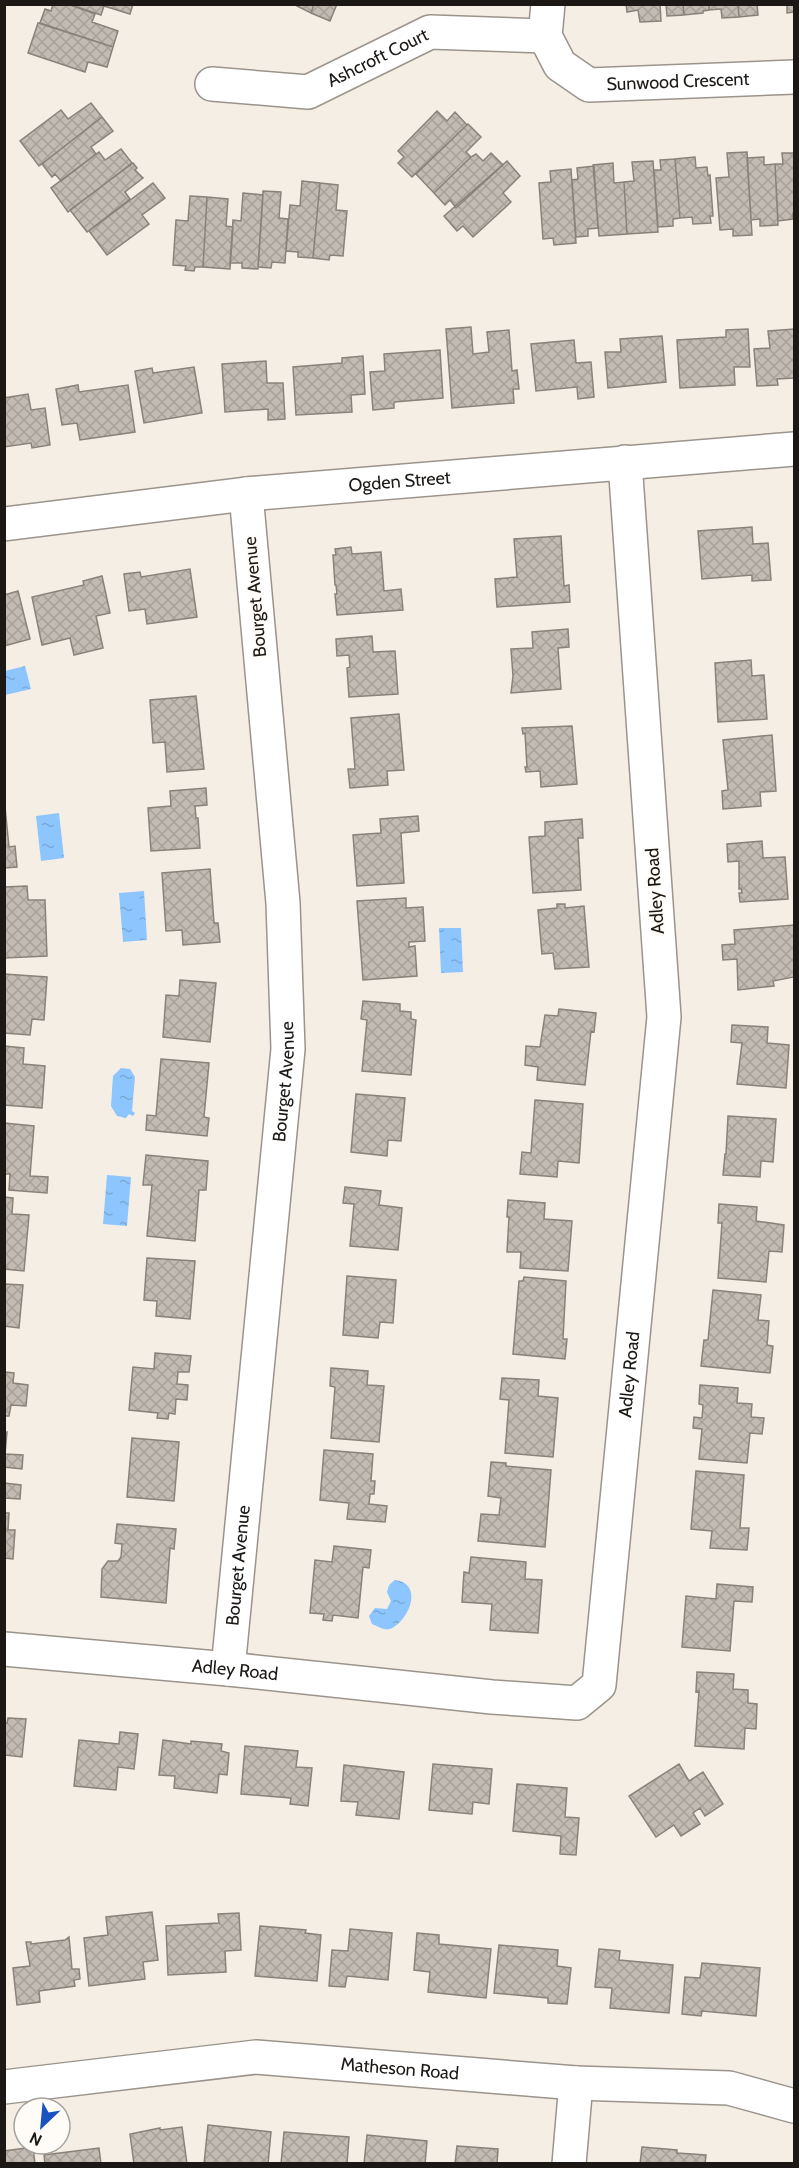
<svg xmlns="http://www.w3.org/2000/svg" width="799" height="2168" font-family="Cabin,sans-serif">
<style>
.water{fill:url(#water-ripples)}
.building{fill:url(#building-cross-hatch);stroke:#89827a;stroke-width:1.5}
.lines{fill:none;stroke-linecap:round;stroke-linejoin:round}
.minor-casing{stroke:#9b948c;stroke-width:36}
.minor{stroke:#fff;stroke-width:33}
.labels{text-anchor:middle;stroke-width:4.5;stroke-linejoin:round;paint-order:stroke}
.street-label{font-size:18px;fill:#1b1815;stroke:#fffcf8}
</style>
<defs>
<pattern id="water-ripples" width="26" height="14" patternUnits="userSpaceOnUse" patternTransform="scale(1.5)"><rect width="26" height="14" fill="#8dc6fe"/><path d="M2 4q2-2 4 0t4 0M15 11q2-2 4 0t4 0" fill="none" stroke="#79a9d9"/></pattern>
<pattern id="building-cross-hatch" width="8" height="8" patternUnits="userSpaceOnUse" patternTransform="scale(1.5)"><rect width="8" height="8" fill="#c3bbb3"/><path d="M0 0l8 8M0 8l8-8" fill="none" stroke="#a7a099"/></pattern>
</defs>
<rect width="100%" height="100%" fill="#f5eee5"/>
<path class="water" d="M25 666 31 689 5 695V671Z
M59 813 64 858 41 861 36 816Z
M144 891 147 940 123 942 119 893Z
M439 928H461L463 972 441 973Z
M121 1068 130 1069 135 1077 132 1111 135 1113 133 1116 129 1114 126 1118 117 1116 111 1106 113 1076Z
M107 1175 131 1177 127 1226 103 1224Z
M395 1580C425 1584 408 1622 390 1629 385 1631 377 1626 372 1624L369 1616 375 1608 387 1609 391 1601 387 1592 389 1585Z"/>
<path class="building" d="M53 4H68L95 14 92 22 118 31 113 47 40 23 45 9 51 11Z
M68 4H133L130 14 104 6 101 15Z
M297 4H314L311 13 297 6Z
M314 4H337L330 21 311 13Z
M626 4H660L661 21 640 22 638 10 627 12Z
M666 4H683L684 15 667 16Z
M683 4H709V10L703 11V13L684 15Z
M709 4H738L739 17 722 18 721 9 709 10Z
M738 4H757L758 15 739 17Z
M787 4H794V12L787 13Z
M38 23 113 47 107 67 88 62 85 72 28 53Z
M91 103 102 117 39 166 20 141 61 110 68 119Z
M437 111 447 121 455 112 467 125 412 177 398 163 404 157 398 151Z
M102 117 113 131 91 147 96 154 61 181 55 174 52 177 42 164Z
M468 124 481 137 466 152 471 157 434 193 416 174Z
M121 149 132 163 68 212 51 188 96 154 99 152 105 160Z
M747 152 752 235 733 236V229L720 230 716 178 729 177 727 153Z
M491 153 503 165 456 208 450 200 445 205 434 193 471 157 476 154 483 161Z
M782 153H794V213H793V219L778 221 775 164H783Z
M695 157 696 168 707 167 708 176 710 175 713 216H710L711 223 693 224 692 217 680 218 675 159Z
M764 157V165L775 164 778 225 760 226V219L751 220 747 158Z
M675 159 680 218 673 219V226L658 227 654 170H661L660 160Z
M507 161 520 176 503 193 511 202 473 237 463 226 457 231 444 216Z
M653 161 658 232 627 234 624 182 634 181 632 162Z
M133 163 137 168 135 170 143 178 125 192 130 199 87 232 70 210Z
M613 163 614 183 624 182 627 234 599 236 593 165Z
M594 166 598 228 588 229V236L576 237 572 180 578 179 577 168Z
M571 169 576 243 554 245 553 238 543 239 539 183 551 182 550 171Z
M302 181 320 183 313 258 298 257V252L286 251 290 205 300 206Z
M153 183 165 198 142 215 149 224 107 255 89 231Z
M320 183 338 185 336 210 347 211 343 256 330 255 329 260 313 258Z
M263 191 281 192 279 218 288 219 285 263 272 262 271 268 258 267Z
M243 193 263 195 258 269 242 268V263H230L233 220 241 221Z
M190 196 207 197 203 267H195L194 271 185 270 186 266 173 265 176 220 188 221Z
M207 197 228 199 226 226 233 227 230 269 203 267Z
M471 327 473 354 489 352 487 332 509 330 512 371 517 370 519 389H513L514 403 452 408 446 329Z
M748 329 750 367H734L735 385 680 388 677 340 726 337V330Z
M794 329V378L777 379 778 385 757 386 754 349 770 348 768 331Z
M662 336 666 382 608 388 605 352H621L620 339Z
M574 340 576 363 591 362 594 397 578 399 577 387 536 391 531 344Z
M440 350 443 398 394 402V408L373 410 370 372 385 371 384 354Z
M363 356 365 394 351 395 352 412 296 415 293 367 342 363V358Z
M266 361 267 383H283L285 419 268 420V409L225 412 222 364Z
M194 367 202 413 144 423 135 371 152 368 153 373Z
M78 385 79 392 128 385 135 432 80 440 77 423 62 425 56 389Z
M28 394 31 410 45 408 50 445 32 448 31 443 4 447V398Z
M752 527 753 544 768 543 771 580 752 581V575L702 579 698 531Z
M561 536 564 586 569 585 570 602 497 607 495 579 517 577 514 539Z
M351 547 352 554 381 552 384 591 401 589 403 610 337 615 335 594H337L336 585H335L333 555H336L335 549Z
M190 569 197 617 147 624 145 609 129 611 124 574 140 572 141 577Z
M102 576 110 613 96 616 103 648 74 655 70 638 42 645 32 597 84 585 83 581Z
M18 591 30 639 4 646V595Z
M568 629 569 647 558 648 561 689 511 693 513 676 511 649 533 648 532 632Z
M372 636 373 652 395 651 398 694 349 697 347 668 350 667 349 655 337 656 336 639Z
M751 660 752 676 764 675 767 719 718 722 715 663Z
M196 696 204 769 167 772 165 742 153 743 150 700Z
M399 714 404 770 387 771 388 785 350 788 348 769H355L351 718Z
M572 726 577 784 541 787 540 771 526 772 525 767H527L525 733 523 734 522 728Z
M772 735 776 791 760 792 761 806 723 809 722 791 728 790 723 740Z
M206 788 207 805 195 806 196 818H198L200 848 151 851 148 808 171 806 170 791Z
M4 797 9 847 15 846 17 867 4 868Z
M418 816 419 831 401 833 404 883 357 886 353 835 381 833 380 819Z
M582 819 583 838H578L581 890 533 893 529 837 545 836V822Z
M762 841 763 858 785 857 788 899 740 902 739 893H742L741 888 739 889V861L728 862 727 844Z
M210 869 214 923H218L220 942 183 945 182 930 166 931 162 873Z
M27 886 28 900H45L47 956 4 958V887Z
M406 898V908L423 907 425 941 409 942V947L415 946 417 976 363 980 357 901Z
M557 904H565V908L584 906 589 967 555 969 553 953 542 954 538 910 557 908Z
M794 925V977L773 981 774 986 738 990 737 959 723 960 722 945 735 944 734 930Z
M4 974 47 977 44 1020 32 1019 30 1035 4 1033Z
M180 980 216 983 210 1042 163 1037 166 995 179 996Z
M363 1001 400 1004V1011L411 1012V1019L416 1020 411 1075 362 1071 367 1020 361 1019Z
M559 1009 596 1013 594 1032 591 1031 585 1085 537 1080 538 1067 525 1065 526 1046 540 1047 545 1015 558 1016Z
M732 1025 768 1027 767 1043 789 1045 786 1088 737 1084 742 1043 731 1042Z
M4 1046 24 1048 23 1064 45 1066 42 1108 4 1105Z
M161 1059 209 1063 204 1117 209 1118 207 1136 146 1130 147 1115 156 1116Z
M356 1094 405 1098 401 1141 388 1140 387 1156 351 1152Z
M535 1100 583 1104 579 1163 558 1161 557 1177 520 1174 522 1152 531 1153Z
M728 1116 776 1119 773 1162 761 1161 760 1177 723 1175 725 1154H726Z
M4 1123 34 1126 30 1176 48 1177 47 1193 9 1190 10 1174H4Z
M146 1155 208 1161 206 1190H199L195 1241 147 1236 152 1185H143Z
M345 1187 381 1191 379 1205 402 1208 398 1250 350 1246 354 1204 343 1203Z
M4 1197 13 1198 12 1214 29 1215 24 1271 4 1269Z
M508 1200 545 1203 544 1219 572 1221 568 1271 520 1268 521 1252H507L509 1217H507Z
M719 1204 757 1207 756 1221 784 1225 782 1252 769 1251 766 1282 718 1278 722 1223H718Z
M147 1258 195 1261 190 1319 156 1316 157 1301 144 1300Z
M347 1276 396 1280 393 1323 380 1322 378 1338 343 1335Z
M524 1277 566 1281 563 1339H567L565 1359 513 1354 519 1281H523Z
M4 1284 23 1285 19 1328 4 1326Z
M713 1290 761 1295 758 1320 769 1321 767 1345 773 1346 770 1373 701 1366 704 1340H708Z
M155 1353 191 1356 189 1372H178L177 1384 188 1385 187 1400 176 1399 175 1414 169 1413 168 1419 157 1418 158 1413 129 1410 133 1367 154 1369Z
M331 1368 368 1371 367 1385 384 1386 379 1442 331 1438 335 1387 330 1386Z
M4 1372 14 1373 13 1383 28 1385 26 1406 11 1405 9 1416H4Z
M502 1378 539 1380 538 1396 558 1398 553 1457 505 1453 509 1400 500 1399Z
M700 1385 738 1388 737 1403 752 1404 751 1417 764 1418 762 1434 750 1433 747 1463 699 1459 702 1429 693 1428 694 1417 702 1418 703 1405 699 1404Z
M4 1432H7L5 1454 23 1455 22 1469 4 1467Z
M132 1438 179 1442 174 1501 127 1497Z
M324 1450 373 1454 371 1481H375L374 1494H370L369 1504 387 1506 385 1522 347 1519 349 1503 320 1500Z
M491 1462 506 1463V1466L551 1470 545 1547 478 1541 481 1514 499 1515 501 1498 488 1496Z
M696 1471 744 1475 740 1528H749L747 1550 710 1548 712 1531 691 1529Z
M4 1483 21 1485 20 1499 4 1498Z
M4 1513H9L8 1530H15L13 1559 4 1558Z
M117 1524 176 1529 174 1549 170 1548 166 1603 101 1597 102 1569 108 1561H118L121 1557 122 1544 115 1543Z
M334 1546 371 1550 369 1568 363 1567 358 1618 333 1615 332 1621 323 1620 324 1614 310 1613 315 1560 332 1562Z
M471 1557 526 1562 525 1579 542 1580 538 1633 490 1630 492 1604 462 1602 464 1572 469 1573Z
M717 1584 753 1587 752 1602 734 1601 730 1651 682 1647 686 1596 716 1599Z
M697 1672 734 1674 733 1689 748 1690V1703L757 1704 756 1729 745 1728 744 1749 695 1746 699 1691 696 1692Z
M8 1718 26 1719 22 1757 5 1755 4 1760V1723H7Z
M120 1732 138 1734 134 1769 118 1767 116 1790 74 1786 79 1740 119 1744Z
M163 1740 191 1744V1741L222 1744 221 1751 229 1753 227 1775 219 1774 217 1793 174 1788 175 1776 159 1775Z
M245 1746 298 1751 296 1767 312 1768 308 1806 290 1804 291 1798 241 1794Z
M433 1764 492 1769 489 1804 473 1802 472 1814 429 1810Z
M679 1764 689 1781 703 1772 723 1804 705 1816 700 1808 693 1813 700 1824 681 1836 674 1825 656 1837 629 1796Z
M344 1765 404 1772 399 1819 356 1815 358 1802 341 1801Z
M517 1784 567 1788 565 1817 579 1818 576 1855 560 1854 561 1836 513 1831Z
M152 1912 158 1960 143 1962 145 1979 89 1986 84 1938 108 1935 106 1917Z
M239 1913 241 1950 225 1951 226 1972 168 1975 166 1926 219 1923 218 1914Z
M260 1926 306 1930 305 1933 321 1935 317 1981 255 1976Z
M350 1929 392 1933 388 1980 347 1976 345 1987 329 1986 332 1950 348 1951Z
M417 1933 439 1935V1944L491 1949 486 1998 428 1992 430 1972 414 1970Z
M69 1937 72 1969H79L80 1979 74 1980 75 1986 39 1991 40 2002 17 2005 13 1968 30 1966 26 1942H31V1944L65 1940Z
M499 1945 558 1950 557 1966 571 1968 567 2004 548 2003V1998L494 1993Z
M599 1949 620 1951 619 1960 673 1965 669 2013 610 2008 612 1988 595 1987Z
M702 1963 760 1968 756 2016 702 2011 701 2016 682 2014 685 1977 700 1978Z
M208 2125 271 2132 268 2164H204Z
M182 2127 187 2164H134L130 2134 160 2128V2130Z
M284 2132 349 2137 347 2164H281Z
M367 2135 427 2141 425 2164H364Z
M457 2146 498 2149 497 2164H455Z
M33 2147 35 2164H4V2151Z
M642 2147 677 2150V2153L706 2155 705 2164H640Z
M99 2148 101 2164H45L44 2155Z"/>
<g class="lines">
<g class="minor-casing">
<g id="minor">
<path id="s1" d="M548 4 545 36 560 65 589 85 794 77"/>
<path id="s2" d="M212 84 308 92 430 32 545 36"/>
<path id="s3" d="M4 524 246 494 794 449"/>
<path id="s4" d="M4 1649 228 1669 492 1697 577 1703 599 1685 664 1017 625 462"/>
<path id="s5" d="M228 1669 288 1049 283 903 246 494"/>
<path id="s6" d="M4 2087 256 2057 576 2083 729 2088 794 2106"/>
<path d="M569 2164 576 2083"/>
</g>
</g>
<use href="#minor" class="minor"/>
</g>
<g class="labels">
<g class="street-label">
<text dy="6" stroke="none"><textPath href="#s2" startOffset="174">Ashcroft Court</textPath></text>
<text dy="6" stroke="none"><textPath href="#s1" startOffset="189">Sunwood Crescent</textPath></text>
<text dy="6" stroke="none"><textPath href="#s3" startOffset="398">Ogden Street</textPath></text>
<text transform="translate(255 597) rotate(-95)" y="6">Bourget Avenue</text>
<text transform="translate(655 891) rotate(-94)" y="6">Adley Road</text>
<text dy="6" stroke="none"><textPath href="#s5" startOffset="590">Bourget Avenue</textPath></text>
<text dy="6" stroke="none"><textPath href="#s4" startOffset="916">Adley Road</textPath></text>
<text dy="6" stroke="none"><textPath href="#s5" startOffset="104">Bourget Avenue</textPath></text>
<text dy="6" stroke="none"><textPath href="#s4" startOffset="232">Adley Road</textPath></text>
<text dy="6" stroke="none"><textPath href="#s6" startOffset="398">Matheson Road</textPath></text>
</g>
</g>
<rect width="799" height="2168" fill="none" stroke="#1b1815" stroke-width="12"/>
<g transform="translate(42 2126) rotate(206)"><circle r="28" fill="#fffcf8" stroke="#a4a19d" stroke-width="1.5"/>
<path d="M0-4.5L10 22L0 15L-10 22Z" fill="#1a52bf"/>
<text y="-9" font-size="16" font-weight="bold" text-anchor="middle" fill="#1b1815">N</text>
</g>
</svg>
